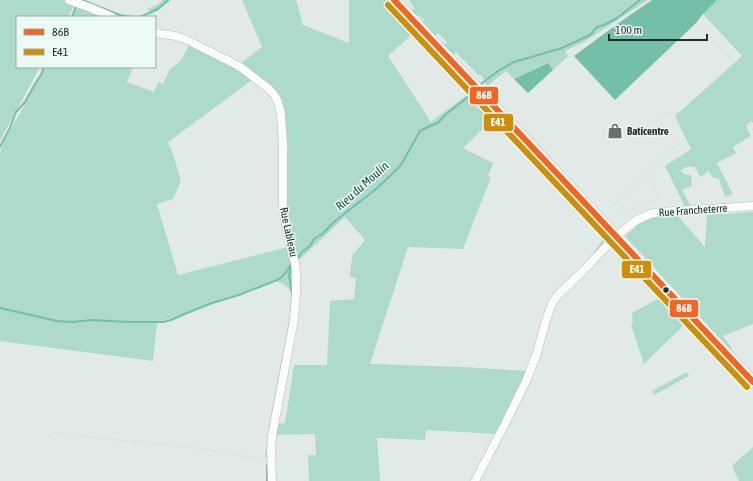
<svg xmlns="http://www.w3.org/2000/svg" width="753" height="481" font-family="'Asap Condensed',sans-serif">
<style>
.green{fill:#aedacc}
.water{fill:#73bfaa}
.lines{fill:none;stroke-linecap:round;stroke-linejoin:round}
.stream{stroke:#73bfaa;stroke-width:2}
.minor-casing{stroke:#b7bdbb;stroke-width:9}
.major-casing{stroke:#b7bdbb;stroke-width:12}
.path{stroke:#c6c9c7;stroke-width:1;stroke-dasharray:1 3;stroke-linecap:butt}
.minor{stroke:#fbfcfb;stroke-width:8}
.major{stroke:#fbfcfb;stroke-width:11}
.bus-1-casing{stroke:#ecfaf5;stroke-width:9}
.bus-2-casing{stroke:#ecfaf5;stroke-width:9}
.bus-1{stroke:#f26522;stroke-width:6}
.bus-2{stroke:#cd8e09;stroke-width:6}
.bus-dot{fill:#272d2b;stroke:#ecfaf5;stroke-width:1.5}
.labels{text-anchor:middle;stroke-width:3;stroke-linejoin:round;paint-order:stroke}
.poi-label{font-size:11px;font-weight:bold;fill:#272d2b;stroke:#ecfaf5;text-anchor:start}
.street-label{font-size:11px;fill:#272d2b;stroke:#ecfaf5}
.water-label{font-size:12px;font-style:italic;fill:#204c40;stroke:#ecfaf5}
.line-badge{stroke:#ecfaf5;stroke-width:1.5}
.badge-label{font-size:11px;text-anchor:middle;font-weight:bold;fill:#fff}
</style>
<rect width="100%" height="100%" fill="#e2eae7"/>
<path class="green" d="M0 0H63L75 4 68 17H17V67H40L0 141Z
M163 0H171L155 12 149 15 148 9 158 4Z
M242 0H296L303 25 349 43V0H387L416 31 388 56 431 122 472 91 475 94 472 97 493 119 463 148 493 163 488 176 491 177 463 249 408 247 370 364 463 367 527 371 497 434 426 430 425 440 377 438 380 481H309L308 455H316L315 434 274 435 276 424 285 423 294 365H327L330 301 354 299 356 278 350 277 352 256 365 240 345 217 298 261 287 210 286 174 288 147 279 103 241 63 262 47Z
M409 0H648L584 42 565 51 568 56 553 70 547 63 514 79 506 71 487 86 481 75H478L456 52 453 55 444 45 447 42 438 33 435 36 424 25 423 22 424 20 419 15 416 16 411 10 415 9Z
M717 0H753V123L751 121 746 126 751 136 733 147 736 153 717 163 733 194 725 197 719 179 712 177 709 171 700 177 695 167C689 166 685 166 681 171L684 174 691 175 692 186 682 190 691 207H685L665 166 691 149 675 116 742 56 703 14Z
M77 7 106 17H72Z
M189 45 250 77 252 80 168 142 173 154 181 181 173 199 157 204 178 275 288 247 292 266 294 311 269 457H265L268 431 290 315 291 291C285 285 282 282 274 281L178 317 157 322 153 361 0 341V152L5 140 45 67H133L127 82 154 92 158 82 163 84 170 69 177 64 182 59Z
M571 196 607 235 606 242 590 262 588 260 602 241 604 236 576 207 565 201Z
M753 212V324L723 336 732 348 731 350 627 238 626 235 635 228 634 224 641 220 677 213V215L705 247 707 215Z
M661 297 674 310 676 309 688 321 644 364 631 325 633 322 632 313Z
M687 372 689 376 654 395 652 391Z
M753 447V481H739L732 466Z"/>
<path class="water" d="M652 0H717L703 14 696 23 615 100 574 56 623 20Z
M548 63 553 70 528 93 514 79Z"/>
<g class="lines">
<path class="stream" d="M82 0 120 15 132 17
M72 17 76 6
M140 17 158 9 168 0
M481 84 498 71 514 62 562 48 590 35 597 27 604 25 617 18 640 0
M0 147 10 128 16 112 25 102 35 84 41 75 44 67
M297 259 302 252 310 246 314 239 322 234 335 221 376 189 393 173 401 165 420 131 428 127 439 122 445 115 472 94
M291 267 289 275 292 294
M0 308 57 321 72 322 92 320 129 322H163L171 320 187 313 212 303 239 295 277 280C284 277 288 270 291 264
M267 465V481"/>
<g class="minor-casing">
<path id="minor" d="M69 0 91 8 112 17
M155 33 176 36 187 40 239 66 269 89 275 96 278 102 281 114 283 144V205L286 225 295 263 296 272V294L294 320 272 436 271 449 272 481
M475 481 506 422 527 379 537 353 547 317 553 302 557 296 584 270 616 236 637 220 650 214 660 212 753 206"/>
</g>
<g class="major-casing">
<path id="major" d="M394 0 753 382"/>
</g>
<path class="path" d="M575 55 623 20 652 0
M505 75 520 66 574 56 615 100 696 23 737 65 689 114 666 112 659 119 677 143 611 208
M720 83 750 125 753 130
M617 202 627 212 659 199 648 173
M51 433 190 447 218 451 263 460"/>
<use href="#minor" class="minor"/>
<use href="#major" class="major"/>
<g class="bus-1-casing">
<path id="bus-1" d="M394 0 753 382"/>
</g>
<g class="bus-2-casing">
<path id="bus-2" d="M388 5 747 387"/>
</g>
<use href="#bus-1" class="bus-1"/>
<use href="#bus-2" class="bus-2"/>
</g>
<defs>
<g id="shop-bare" transform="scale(1.2)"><path d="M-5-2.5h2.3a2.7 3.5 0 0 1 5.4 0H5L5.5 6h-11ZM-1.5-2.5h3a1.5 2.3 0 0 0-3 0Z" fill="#686f6d" stroke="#ecfaf5" stroke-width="2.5" paint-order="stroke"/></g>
</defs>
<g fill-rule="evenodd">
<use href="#shop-bare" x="615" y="131"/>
</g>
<circle class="bus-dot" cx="666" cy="290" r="3.5"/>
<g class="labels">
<g class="poi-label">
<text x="627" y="135">Baticentre</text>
</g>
<g class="street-label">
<text transform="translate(693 210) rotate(-4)" y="4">Rue Francheterre</text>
<text transform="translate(289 232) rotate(78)" y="4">Rue Lableau</text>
</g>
<g class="water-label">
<text transform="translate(362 186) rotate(-42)" y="4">Rieu du Moulin</text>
</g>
</g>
<g class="line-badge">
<rect x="469" y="86" width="30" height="19" rx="4" fill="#f26522"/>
<rect x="483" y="113" width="31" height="19" rx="4" fill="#cd8e09"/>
<rect x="621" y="260" width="31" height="19" rx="4" fill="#cd8e09"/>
<rect x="669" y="299" width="30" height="19" rx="4" fill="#f26522"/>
</g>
<g class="badge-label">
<text x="484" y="99">86B</text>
<text x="498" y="126">E41</text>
<text x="637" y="273">E41</text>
<text x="684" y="312">86B</text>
</g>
<rect x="16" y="16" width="140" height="52" fill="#ecfaf5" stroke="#9da8a4"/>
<rect x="24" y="29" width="20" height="6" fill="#f26522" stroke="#9da8a4"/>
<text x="52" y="36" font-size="12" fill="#272d2b">86B</text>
<rect x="24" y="49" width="20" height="6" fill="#cd8e09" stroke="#9da8a4"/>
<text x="52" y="56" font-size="12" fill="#272d2b">E41</text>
<path d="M609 34v6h98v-6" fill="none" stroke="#272d2b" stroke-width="2"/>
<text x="615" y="34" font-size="12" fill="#272d2b" stroke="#ecfaf5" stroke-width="3" paint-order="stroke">100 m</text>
</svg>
